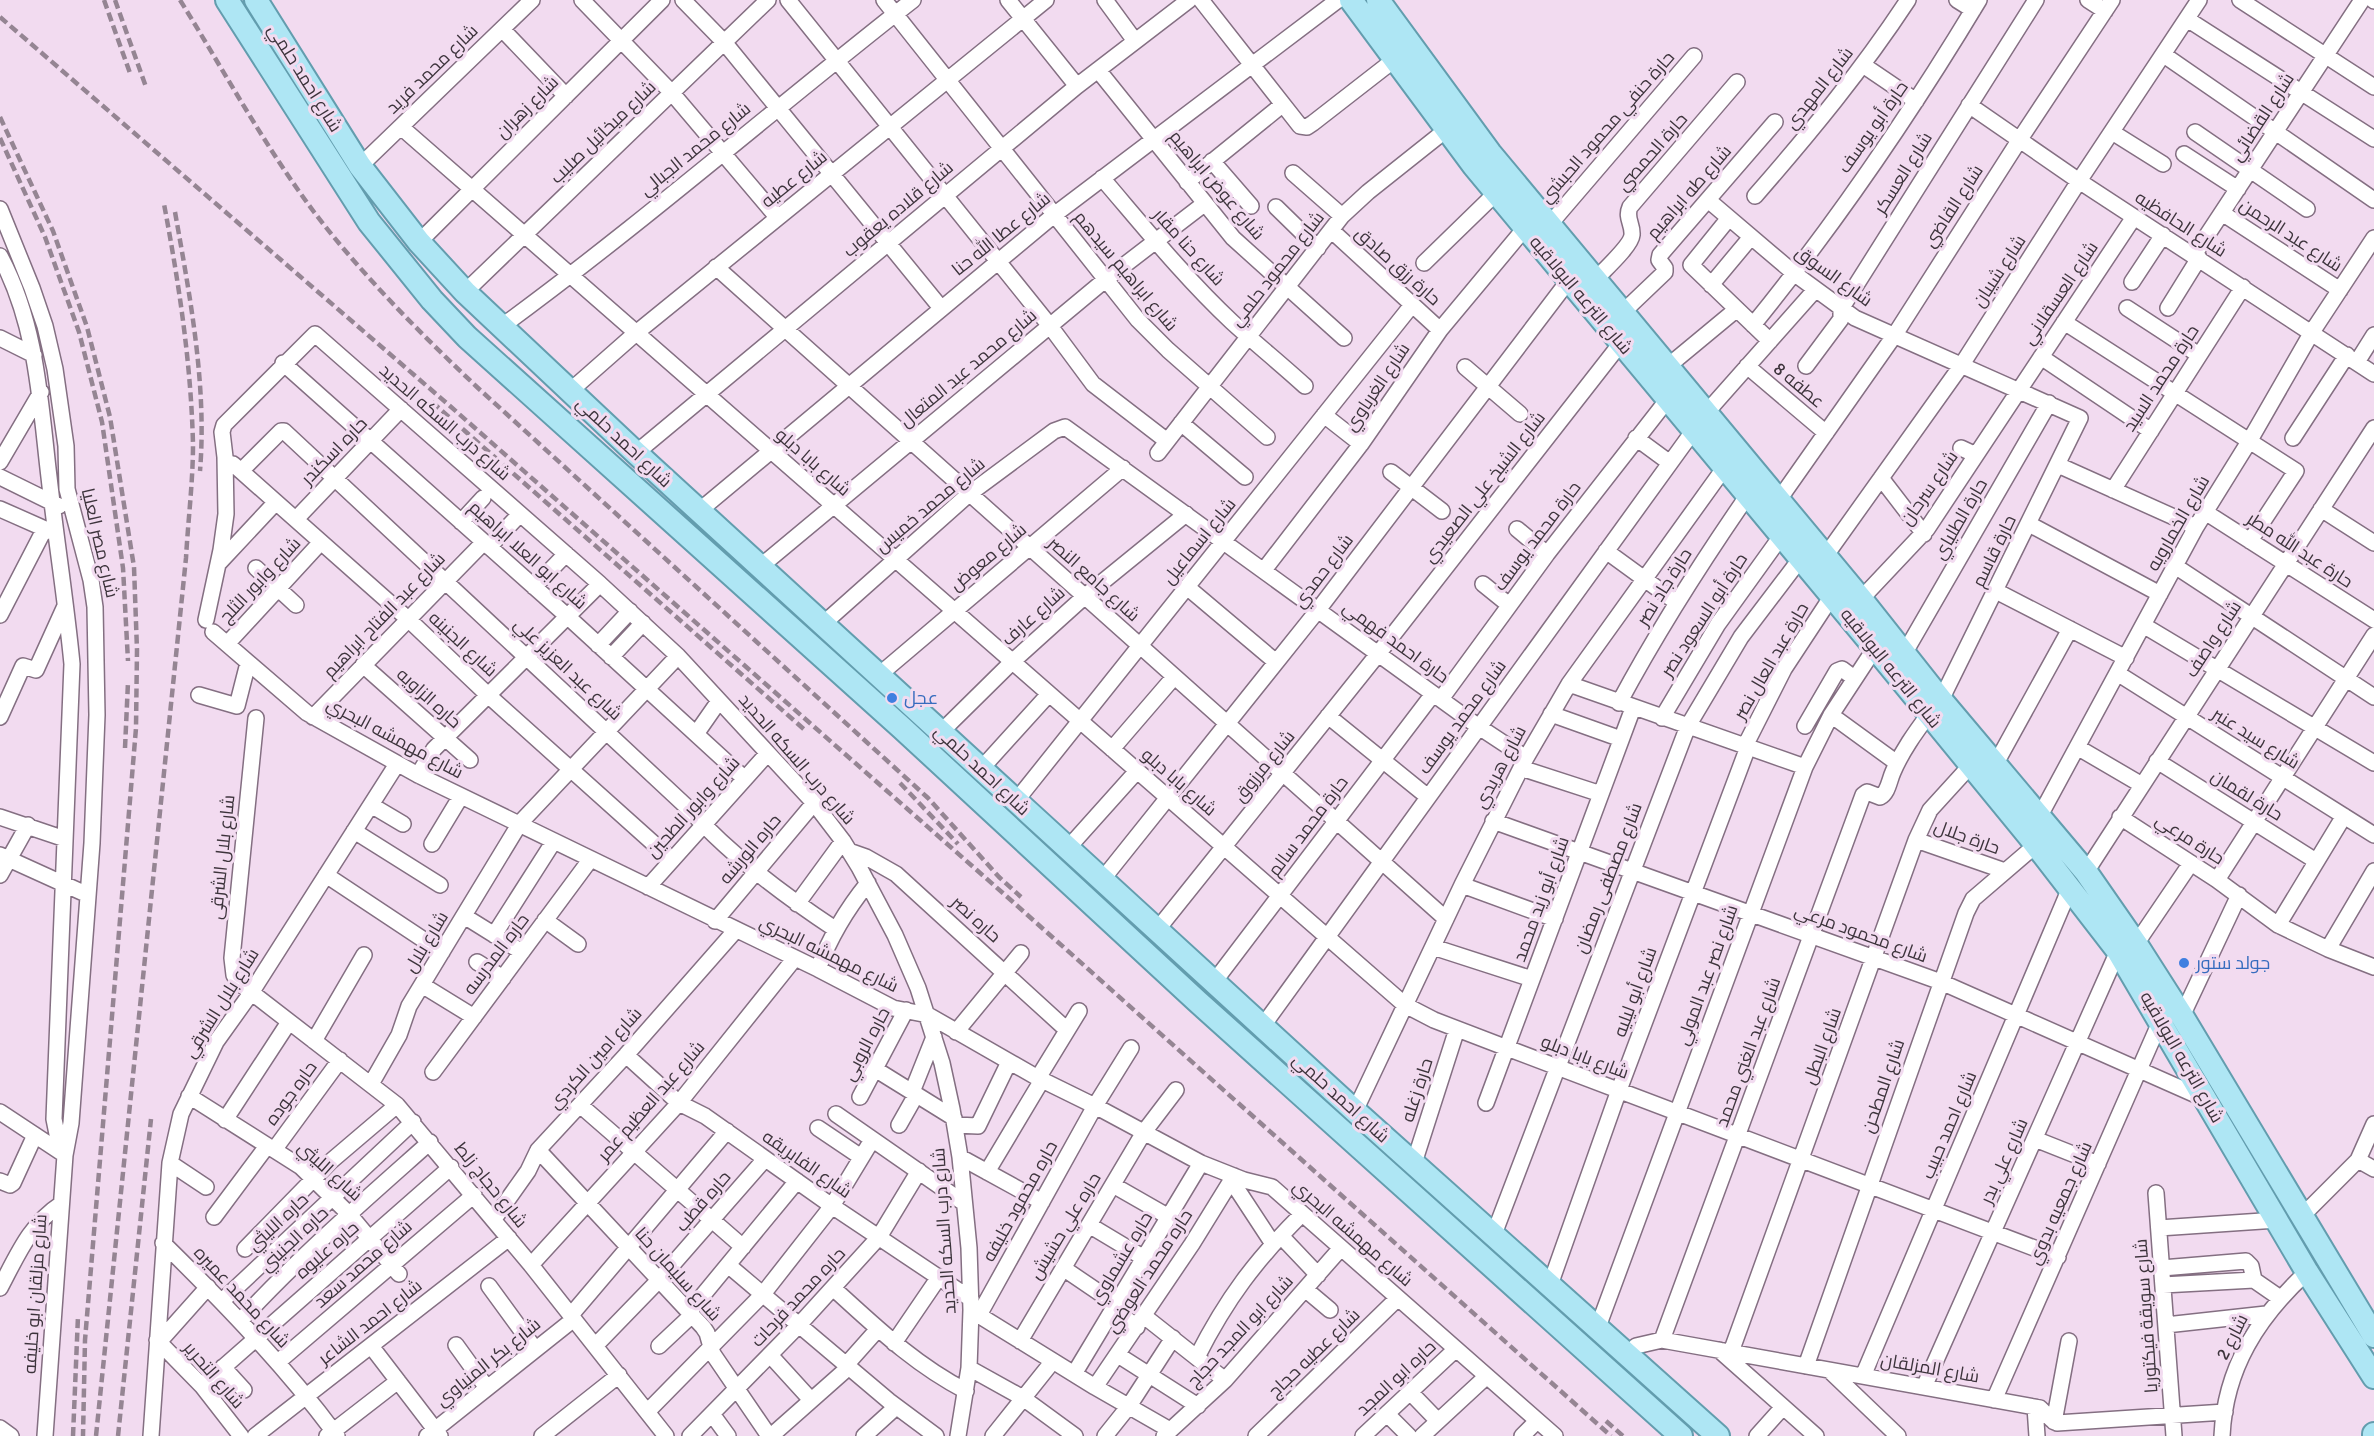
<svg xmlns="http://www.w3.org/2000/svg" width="2374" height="1436" font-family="Signika,Cairo,sans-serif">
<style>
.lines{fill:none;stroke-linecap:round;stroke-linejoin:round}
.minor-casing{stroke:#846f82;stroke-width:18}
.primary-casing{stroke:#639dae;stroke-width:26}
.minor{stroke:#fff;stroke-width:15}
.primary{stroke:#aee6f4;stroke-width:22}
.rail{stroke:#958593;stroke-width:4.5;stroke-dasharray:9 4.5;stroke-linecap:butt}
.shop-dot{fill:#3f7fe0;stroke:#f2dbf0;stroke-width:2}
.labels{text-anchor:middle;stroke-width:6;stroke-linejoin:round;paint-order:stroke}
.street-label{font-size:18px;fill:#3d343c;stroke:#f2dbf0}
.shop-label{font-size:18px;fill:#366cbe;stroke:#f2dbf0;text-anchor:start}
</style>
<rect width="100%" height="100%" fill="#f2dbf0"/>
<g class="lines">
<g class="minor-casing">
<path id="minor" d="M582 0 672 93 777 217
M683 0 724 42 941 308
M788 0 1050 326 1093 384 1167 441
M884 0 1138 320 1168 350 1267 437
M1008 0 1077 86
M1105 0 1135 41
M1201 0 1300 126 1307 127 1313 123 1394 60
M1957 0 1973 10
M2088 0 2105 11
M2240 0 2374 87
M2373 0 2374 1
M2187 19 2374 139
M502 29 566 96
M2164 55 2374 200
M1863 65 1916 101
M1098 70 1233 238 1344 338
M1969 105 2079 181 2374 374
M401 127 1405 1005 1434 1020 1507 1048 2058 1257
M2112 132 2163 164
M2195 132 2307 209
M2184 154 2238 189
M1212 161 1251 206
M360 166 532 0
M1293 173 1342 216
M1102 178C1144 227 1185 278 1232 322 1256 344 1281 364 1305 386
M1187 182 1282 105
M1755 196C1810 133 1862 70 1908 0
M1708 200 1795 274 1855 318 2080 418 1941 700
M1276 207 1318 248
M0 209 32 288 45 326 55 369 66 446 67 489 91 580 95 607 97 715 92 843 71 1123 65 1155 45 1436
M2222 213 2340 290
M1729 218 1691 265 1770 341
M1550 224 1694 56
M1331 230 1440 330
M419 242 662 0
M2194 255 2362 0
M0 256C37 325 40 401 49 477 56 540 66 601 72 664L54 1119 59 1144 65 1155
M1424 263 1496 193
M716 267 1446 919
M1595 280C1603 271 1631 246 1632 235 1633 224 1625 218 1630 207L1737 82
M2132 282 2163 235
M1711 285 1751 237
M465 292 768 0
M2127 308 2199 355
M2168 308 2199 258
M1622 313 1665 272V268L1659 260 1660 255 1775 122
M2064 322 2296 471 2250 541
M1753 325C1836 223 1911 113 1979 0
M501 327C643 223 775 108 913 0
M0 338 34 355
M2041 357 2151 431
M2357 362 2374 335
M283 363 567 616 745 779
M1747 366 1826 433
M1806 366 1841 319V309L2036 0
M1465 367 1520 414
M1667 367 1737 309
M569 392 636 333 1046 0
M1706 413 1815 290
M1324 415 1361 444
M1181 423 1245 477
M1636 438 1670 463
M2293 438 2347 355
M1961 448 1976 455
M636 453 1077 86 1189 0
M1158 453 1342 216 1368 192 1446 130
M0 462 41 392
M233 464 408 619 489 696 672 860
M2058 465 2196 527
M241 471 281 431H284L689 809C729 854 785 896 835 929
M1391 472 1442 511
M0 477 59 506
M1881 478 1924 534
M2113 490 2243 287
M1778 501 1894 336 2020 139 2112 0
M0 509 52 532
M2321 509 2374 543
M699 511 1054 215 1338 0
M2205 512 2374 620
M296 519 401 409
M461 522 483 498
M2029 524 2160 594
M1517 529 1547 554
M489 547 520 514
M1606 551 1676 602
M1824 558 1961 366 2079 181 2199 0
M219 563 276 502
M761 566 1105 280 1204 204
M2175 566 2374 697
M256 568 296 605
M1264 570 1361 444 1440 330 1525 228
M1483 584 1509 605
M534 587 566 554
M1187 587 1276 662
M1996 591 2126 658
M1861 599 1927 529 2134 217
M0 615 44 530
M206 620 221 550 226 514 225 457 222 432 224 425 315 334 600 584 678 656 814 803 843 841 859 867 895 935 918 988 942 1063 952 1109 960 1157 969 1248 971 1310 969 1368 958 1436
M823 624 969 494 1054 431 1065 427 1479 727 1526 758
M2143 625 2374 763
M213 632 307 713 418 775 818 969 893 1008 928 1015 1038 1078 1095 1106 1201 1163 1244 1180 1272 1187 1555 1436
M227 644 321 542
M598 645 630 611
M1904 654 2049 403
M611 657 643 623
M363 665 470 760
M2117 673 2374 835
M879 675 1123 468
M1569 684 1805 767
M199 695 237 706 248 663
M1441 699 1547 554 1668 399
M1619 703C1658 630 1701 563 1748 495
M1551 714 1621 739
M1831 715 1897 763
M1328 716 1428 797
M0 717 23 666 36 670 65 606
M313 717 484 542
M256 718 232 958 234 975 238 982 397 1105 531 1265 666 1436
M1662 718 1718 624 1782 535
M1805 726 1837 671 1842 669 1854 678
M941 732 1012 662 1084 597 1186 514
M696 734 719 701
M1745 746 1784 669 1832 596
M2077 747 2142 785
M1112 749 1174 677
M2157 761 2316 861
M1995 765 2070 629
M1521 768 1601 794
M981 769 1049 694
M418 775 434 749 600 584
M1016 801 1412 305
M371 805 403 824
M0 817 65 839
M2120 817 2217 880 2278 925 2328 949 2374 967
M1493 821 1941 982 2205 1099
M2036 823 2196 527 2250 440 2312 332 2374 238
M354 831 440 885
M1916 840 2005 871
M432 844 461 796
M1068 848 1137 771
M849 851 866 857 896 874 1067 1030
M0 855 88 895
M2086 872 2374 428
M0 875 28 825
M326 875 442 952
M1102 880 1318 610 1569 280
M2217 880 2374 635
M1462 885 1555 919
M648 887 768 753
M797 904 843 841
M464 916 522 952
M545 920 578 944
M715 921 814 803
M2278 925 2344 816
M1157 930 1378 654 1621 343
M494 935 554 841
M2136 944 2191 863
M1433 947 1532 979
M2328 949 2374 871
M477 962 503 978
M818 969C830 937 846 910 868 883
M1214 982 1433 694
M422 985 474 1017
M2182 1016 2239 895
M1262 1027 1694 430
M956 1032 1021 953
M314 1041 364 955
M626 1055 679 1103 705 1116 832 1206 971 1299
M875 1069 954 1118
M433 1072 590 860
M1038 1078 1079 1011
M371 1084 399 1035 409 1006 520 823 678 656
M912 1092 934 1037
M189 1096 301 1167 349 1214 399 1274
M860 1097 906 1010
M1486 1103 1633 708
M580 1105 743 1247
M1355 1111 1462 885 1526 758 1569 684 1725 467
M0 1112 65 1155
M836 1114 964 1203
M225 1120 289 1022
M899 1125 916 1095
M955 1125 978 1126 1009 1062
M818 1128 861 1157
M2035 1139 2098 1164
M274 1150 340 1060
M538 1150 703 1327 707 1333 713 1354 769 1436
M960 1157 1042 1202
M2358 1160 2374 1169
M170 1163 206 1187
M1414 1163 1457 1029
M987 1172 1042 1080
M1231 1180 1273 1244
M0 1181 10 1185 13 1183 35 1135
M1113 1185 1169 1217
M2156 1193 2174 1436
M2302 1216 2358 1160 2374 1124
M214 1217 267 1146
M494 1219 528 1171 538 1150 626 1055 735 931
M1089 1225 1144 1258
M2159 1228 2277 1220
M1494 1234 1688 726 1741 637 1801 558
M1281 1236 1318 1275
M163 1243C225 1304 285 1366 337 1436
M245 1249 330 1162 397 1105
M531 1265 679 1103 795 958
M728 1265 889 1401 936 1436
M1063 1268 1116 1304
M2162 1268 2246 1261 2251 1266 2254 1280 2280 1298
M1550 1285 1619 1090 1748 747
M2163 1285 2254 1280
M489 1286 535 1349
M0 1288C17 1256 30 1224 61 1204
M833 1288C876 1327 914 1364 966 1391
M1305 1289 1330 1310
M222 1301 413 1122
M1113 1309 1137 1327
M972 1311 1095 1387 1170 1430
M689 1312 797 1181
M571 1315 727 1131
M979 1315 1095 1106 1131 1048
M1144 1316 1225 1380
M241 1320C300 1256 365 1200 430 1142
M2166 1325 2266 1314
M1598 1327 1805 767 1831 715 1875 648
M157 1340 202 1386 241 1436
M1662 1340 1863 795 1867 792 1880 797C1888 793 1889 781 1893 772 1902 751 1915 733 1929 714
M1020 1341 1144 1132 1176 1090
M159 1342 208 1287
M894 1343 939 1277
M456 1345 487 1388
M371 1346 440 1436
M595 1346 659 1280 765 1159
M659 1346 692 1315
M1719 1350 1816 1436
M1731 1352 1916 840 1930 810 1971 765
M1628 1354 1636 1346 1662 1340 2040 1408 2052 1420 2057 1423 2225 1412
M770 1355 811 1400
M1118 1355 1198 1406
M1197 1357C1227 1298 1255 1261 1302 1214
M278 1362 474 1195
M846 1365 878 1329
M1806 1366 1966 913 1973 899 2036 845
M223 1367 244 1390
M969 1368 1023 1398 1075 1436
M1829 1370 1898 1436
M1074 1374 1201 1163
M1863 1376 2070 888
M202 1386 451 1167
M1095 1387 1192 1244 1234 1176
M1924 1387 2118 951
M1410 1392 1438 1421
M1994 1400 2160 1022
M2035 1407 2037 1436
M647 1412 763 1294 832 1206 872 1140
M712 1414 728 1436
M1387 1414 1409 1436
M2054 1422 2069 1341
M0 1428 11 1436
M151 1436 170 1163 181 1114 216 1042 251 993 397 764
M255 1436 509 1238
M327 1436 398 1381
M427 1436 574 1319
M542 1436 619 1375
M690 1436 799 1325 879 1237 919 1171
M771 1436 849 1367
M864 1436 896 1407
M993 1436 1053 1361
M1105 1436 1129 1406 1173 1338
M1164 1436 1225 1380 1341 1248
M1256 1436 1398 1298
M1363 1436 1456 1349
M1422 1436 1487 1376
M1522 1436 1537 1421
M1757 1436 1783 1407
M2222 1436C2225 1368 2258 1317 2307 1272"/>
</g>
<g class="primary-casing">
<path id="primary" d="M227 0 369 222 432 300 467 337 902 728 1197 1001 1681 1436
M256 0 360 166 419 242 465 292 636 453 1355 1111 1718 1436
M1351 0 1474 166 1875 648 2029 836 2118 951 2307 1272 2374 1377
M1378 0 1490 153 1861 599 1941 700 2086 872 2136 944 2182 1016 2374 1336
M2374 1436V1434"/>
</g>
<use href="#minor" class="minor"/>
<use href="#primary" class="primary"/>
<path class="rail" d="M104 0 131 76
M115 0 146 87
M180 0C224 71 264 145 314 212 363 276 420 333 478 388L928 798 999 877 1021 897
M0 17 450 406 1013 902 1611 1436
M0 117 53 231 87 327 110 417 134 567 137 650 136 728 85 1340 83 1436
M0 138 45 237 79 332 102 422 123 568 128 661
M175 212C190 297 207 385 200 471
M432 402 806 731
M125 748 128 682
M900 783 958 844
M1606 1421 1623 1436
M73 1436 78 1316
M96 1436 186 558C188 521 193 482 193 444 191 363 179 284 164 204
M118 1436 151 1119"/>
</g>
<g class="shop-dot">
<circle cx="892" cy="698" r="6"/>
<circle cx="2184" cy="963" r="6"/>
</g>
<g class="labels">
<g class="street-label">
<text transform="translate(432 69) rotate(-44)" y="6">شارع محمد فريد</text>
<text transform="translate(305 78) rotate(58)" y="6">شارع احمد حلمي</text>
<text transform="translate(1819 88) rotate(-52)" y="6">شارع المهدي</text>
<text transform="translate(527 107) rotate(-45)" y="6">شارع زهران</text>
<text transform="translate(2262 117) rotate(-57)" y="6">شارع القضائي</text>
<text transform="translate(1607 127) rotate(-49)" y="6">حارة حنفي محمود الحبشي</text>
<text transform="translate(1873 127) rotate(-55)" y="6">حارة أبو يوسف</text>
<text transform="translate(603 132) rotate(-44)" y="6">شارع ميخائيل صليب</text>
<text transform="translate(695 149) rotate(-39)" y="6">شارع محمد الجبالي</text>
<text transform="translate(1652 152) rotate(-49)" y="6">حارة الحمصي</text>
<text transform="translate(1903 173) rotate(-58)" y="6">شارع العسكر</text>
<text transform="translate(794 179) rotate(-39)" y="6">شارع عطيه</text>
<text transform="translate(1217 185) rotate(50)" y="6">شارع عوض ابراهيم</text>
<text transform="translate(1689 192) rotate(-49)" y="6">شارع طه ابراهيم</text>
<text transform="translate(1953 206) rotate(-57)" y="6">شارع القاضي</text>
<text transform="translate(898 209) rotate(-40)" y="6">شارع قلاده يعقوب</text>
<text transform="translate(2181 224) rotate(33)" y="6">شارع الحافظيه</text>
<text transform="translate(1001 234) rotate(-39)" y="6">شارع عطا الله حنا</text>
<text transform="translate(2291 235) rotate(33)" y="6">شارع عبد الرحمن</text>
<text transform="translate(1189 247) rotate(48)" y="6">شارع حنا مقار</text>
<text transform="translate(1398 266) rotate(42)" y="6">حارة رزق صادق</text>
<text transform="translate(1277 269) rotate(-52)" y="6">شارع محمود حلمي</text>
<text transform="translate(1126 271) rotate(50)" y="6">شارع ابراهيم سيدهم</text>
<text transform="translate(1999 271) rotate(-57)" y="6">شارع شيبان</text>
<text transform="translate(1834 276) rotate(36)" y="6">شارع السوق</text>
<text transform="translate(2060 293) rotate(-56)" y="6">شارع العسقلاني</text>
<text transform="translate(1581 295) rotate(50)" y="6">شارع الترعه البولاقيه</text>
<text transform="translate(968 368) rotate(-40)" y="6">شارع محمد عبد المتعال</text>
<text transform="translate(2161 378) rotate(-57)" y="6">حارة محمد السيد</text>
<text transform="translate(1799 385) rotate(40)" y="6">عطفه 8</text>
<text transform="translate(1377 387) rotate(-56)" y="6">شارع الغرباوي</text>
<text transform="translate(445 422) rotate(41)" y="6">شارع درب السكه الحديد</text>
<text transform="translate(624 442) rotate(43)" y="6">شارع احمد حلمي</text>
<text transform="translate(334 451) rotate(-46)" y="6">حاره اسكندر</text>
<text transform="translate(813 462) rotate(41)" y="6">شارع بابا دبلو</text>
<text transform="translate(1484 487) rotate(-52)" y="6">شارع الشيخ علي الصعيدي</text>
<text transform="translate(1929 488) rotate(-55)" y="6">شارع سرحان</text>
<text transform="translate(930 505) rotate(-40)" y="6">شارع محمد خميس</text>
<text transform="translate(1960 519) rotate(-60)" y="6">حارة الطلياي</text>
<text transform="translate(2178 523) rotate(-60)" y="6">شارع الخمارويه</text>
<text transform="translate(1537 536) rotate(-53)" y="6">حارة محمد يوسف</text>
<text transform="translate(1199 541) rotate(-51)" y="6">شارع اسماعيل</text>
<text transform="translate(100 543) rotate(77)" y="6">شارع مصر العليا</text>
<text transform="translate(2300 550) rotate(33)" y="6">حارة عبد الله مطر</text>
<text transform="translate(1994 551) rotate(-64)" y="6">حارة قاسم</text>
<text transform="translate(528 555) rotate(42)" y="6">شارع ابو العلا ابراهيم</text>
<text transform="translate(988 557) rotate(-40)" y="6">شارع معوض</text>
<text transform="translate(1323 571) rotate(-53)" y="6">شارع حمدي</text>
<text transform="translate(1094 579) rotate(42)" y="6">شارع جامع النصر</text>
<text transform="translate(260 580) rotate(-47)" y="6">شارع وابور الثلج</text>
<text transform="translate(1664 587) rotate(-58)" y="6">حارة جاد نصر</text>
<text transform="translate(384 615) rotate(-46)" y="6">شارع عبد الفتاح ابراهيم</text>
<text transform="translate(1704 615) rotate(-57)" y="6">حارة أبو السعود نصر</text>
<text transform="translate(1033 616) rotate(-42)" y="6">شارع عارف</text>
<text transform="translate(2213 639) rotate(-57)" y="6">شارع واصف</text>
<text transform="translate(1396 642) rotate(36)" y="6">حارة احمد فهمي</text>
<text transform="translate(463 644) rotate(43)" y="6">شارع الجنينه</text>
<text transform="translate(1771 661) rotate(-60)" y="6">حارة عبد العال نصر</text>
<text transform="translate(1891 668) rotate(51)" y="6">شارع الترعه البولاقيه</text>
<text transform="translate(568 669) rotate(43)" y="6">شارع عبد العزيز علي</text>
<text transform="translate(429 698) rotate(42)" y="6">حاره الزاويه</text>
<text transform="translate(1462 717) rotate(-54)" y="6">شارع محمد يوسف</text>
<text transform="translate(395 738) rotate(28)" y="6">شارع مهمشه البحري</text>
<text transform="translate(2256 738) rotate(32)" y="6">شارع سيد عنبر</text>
<text transform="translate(797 759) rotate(49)" y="6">شارع درب السكه الحديد</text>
<text transform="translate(1264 766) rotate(-51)" y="6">شارع مرزوق</text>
<text transform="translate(1500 767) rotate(-62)" y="6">شارع هريدي</text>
<text transform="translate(982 770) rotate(43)" y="6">شارع احمد حلمي</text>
<text transform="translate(1179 782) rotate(41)" y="6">شارع بابا دبلو</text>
<text transform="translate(2247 795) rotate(32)" y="6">حارة لقمان</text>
<text transform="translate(693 807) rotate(-48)" y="6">شارع وابور الطحين</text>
<text transform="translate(1308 826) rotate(-53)" y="6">حارة محمد سالم</text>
<text transform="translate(1967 837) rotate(20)" y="6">حارة جلال</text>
<text transform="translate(2190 839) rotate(33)" y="6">حارة مرعي</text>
<text transform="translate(750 849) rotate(-50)" y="6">حاره الورشه</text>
<text transform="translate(222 857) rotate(-84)" y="6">شارع بلال الشرقى</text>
<text transform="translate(1608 878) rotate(-69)" y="6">شارع مصطفى رمضان</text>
<text transform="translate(1541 899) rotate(-70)" y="6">شارع أبو زيد محمد</text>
<text transform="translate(976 919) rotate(42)" y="6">حاره نصر</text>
<text transform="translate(1861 933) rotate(20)" y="6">شارع محمود مرعي</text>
<text transform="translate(426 942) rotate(-59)" y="6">شارع بلال</text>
<text transform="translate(496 954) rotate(-53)" y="6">حاره المدرسه</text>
<text transform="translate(829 954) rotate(26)" y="6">شارع مهمشه البحري</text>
<text transform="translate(1707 975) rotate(-70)" y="6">شارع نصر عبد المولي</text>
<text transform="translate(1635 992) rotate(-70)" y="6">شارع أبو ليليه</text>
<text transform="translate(221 1003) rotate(-58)" y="6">شارع بلال الشرقي</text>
<text transform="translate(866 1044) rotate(-62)" y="6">حاره الروبي</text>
<text transform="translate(1822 1046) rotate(-70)" y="6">شارع البطل</text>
<text transform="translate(1748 1052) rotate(-70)" y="6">شارع عبد الغني محمد</text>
<text transform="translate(1585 1057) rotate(21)" y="6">شارع بابا دبلو</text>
<text transform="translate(2182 1057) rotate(60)" y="6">شارع الترعه البولاقيه</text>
<text transform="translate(595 1058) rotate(-48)" y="6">شارع امين الكردي</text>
<text transform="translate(1883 1086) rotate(-71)" y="6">شارع المطحن</text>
<text transform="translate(1417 1090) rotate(-72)" y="6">حارة زغله</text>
<text transform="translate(291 1093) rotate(-54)" y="6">حاره جوده</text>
<text transform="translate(1341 1098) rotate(42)" y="6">شارع احمد حلمي</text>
<text transform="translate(651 1101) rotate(-49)" y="6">شارع عبد العظيم عمر</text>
<text transform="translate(1949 1125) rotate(-67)" y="6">شارع احمد حبيب</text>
<text transform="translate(2004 1161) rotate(-66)" y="6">شارع علي بدر</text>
<text transform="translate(807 1164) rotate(35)" y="6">شارع الفابريقه</text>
<text transform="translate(330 1171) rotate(42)" y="6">شارع الليثي</text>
<text transform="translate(491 1185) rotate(51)" y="6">شارع حجاج زلط</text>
<text transform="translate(703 1201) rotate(-49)" y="6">حاره قطب</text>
<text transform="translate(1020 1201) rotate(-61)" y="6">حاره محمود خليفه</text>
<text transform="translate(2060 1203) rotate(-66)" y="6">شارع جمعيه بدوي</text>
<text transform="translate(278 1222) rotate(-43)" y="6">حاره الليثي</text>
<text transform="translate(1065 1226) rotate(-59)" y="6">حاره علي حشيش</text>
<text transform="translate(944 1231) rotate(-94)" y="6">شارع درب السكه الحديد</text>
<text transform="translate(1353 1233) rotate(41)" y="6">شارع مهمشه البحري</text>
<text transform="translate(294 1239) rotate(-43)" y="6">حاره الجنيني</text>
<text transform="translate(327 1250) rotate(-41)" y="6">حاره عليوه</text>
<text transform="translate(1121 1258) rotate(-59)" y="6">حاره عشماوي</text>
<text transform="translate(363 1264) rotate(-41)" y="6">شارع محمد سعد</text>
<text transform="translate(1149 1271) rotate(-57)" y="6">حاره محمد العوضي</text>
<text transform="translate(678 1274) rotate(48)" y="6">شارع سليمان حنا</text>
<text transform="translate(35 1294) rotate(-86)" y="6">شارع مزلقان ابو خليفه</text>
<text transform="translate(242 1297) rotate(47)" y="6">شارع محمد عميره</text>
<text transform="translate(798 1297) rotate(-47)" y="6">حاره محمد فرحات</text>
<text transform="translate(2146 1316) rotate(-94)" y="6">شارع سويقة فيكتوريا</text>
<text transform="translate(370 1322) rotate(-38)" y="6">شارع احمد الشاعر</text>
<text transform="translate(1240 1331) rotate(-47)" y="6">شارع ابو المجد حجاج</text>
<text transform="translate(2232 1337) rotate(-63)" y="6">شارع 2</text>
<text transform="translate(1314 1353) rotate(-44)" y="6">شارع عطيه حجاج</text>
<text transform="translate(488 1362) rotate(-39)" y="6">شارع بكر المنياوي</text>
<text transform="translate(1930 1368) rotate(10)" y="6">شارع المزلقان</text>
<text transform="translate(214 1375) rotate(49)" y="6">شارع التحرير</text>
<text transform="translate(1396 1378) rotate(-43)" y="6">حاره ابو المجد</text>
</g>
<g class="shop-label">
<text x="904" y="704">عجل</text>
<text x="2196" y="969">جولد ستور</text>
</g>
</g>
</svg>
